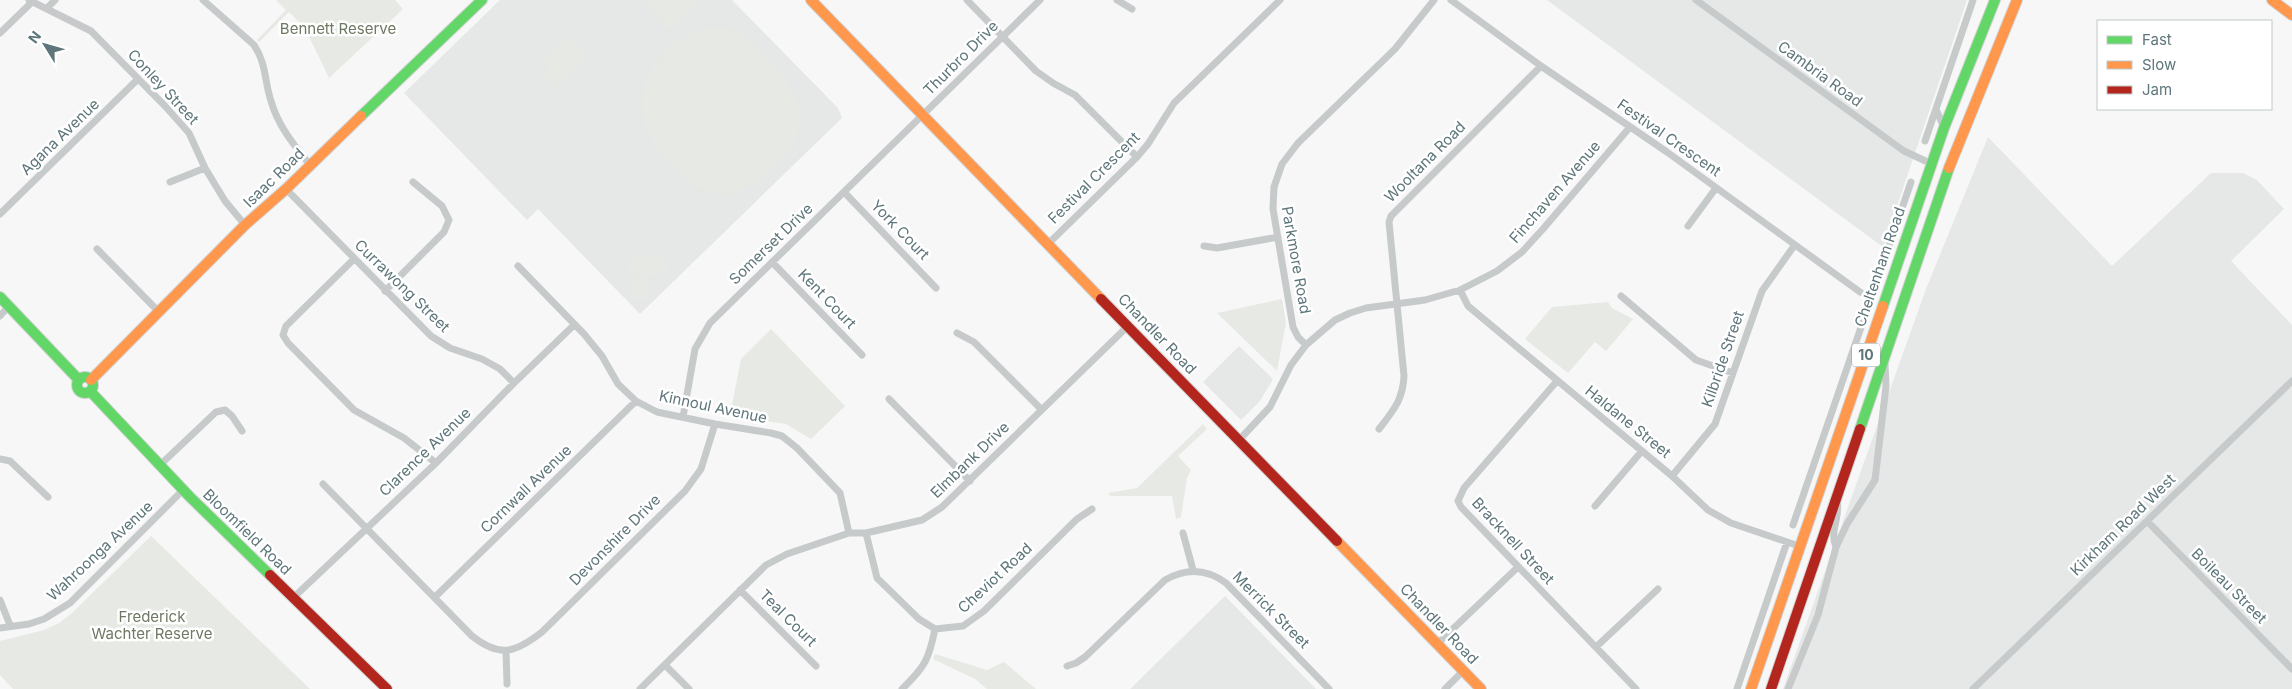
<svg xmlns="http://www.w3.org/2000/svg" width="2292" height="689" font-family="Inter,sans-serif">
<style>
.built{fill:#e5e8e7}
.green{fill:#e7e9e4}
.lines{fill:none;stroke-linecap:round;stroke-linejoin:round}
.fast-casing{stroke:#d2d3d4;stroke-width:12}
.slow-casing{stroke:#d2d3d4;stroke-width:12}
.jam-casing{stroke:#d2d3d4;stroke-width:12}
.street{stroke:#c7cacb;stroke-width:7}
.fast{stroke:#63d668;stroke-width:10}
.slow{stroke:#ff974d;stroke-width:10}
.jam{stroke:#b3261e;stroke-width:10}
.labels{text-anchor:middle;stroke-width:5;stroke-linejoin:round;paint-order:stroke}
.shield{fill:#fff;stroke:#8e9fa3;stroke-width:1}
.shield-label{font-size:14px;font-weight:bold;fill:#5e767b}
.park-label{font-size:15px;fill:#6d7962;stroke:#fff}
.street-label{font-size:15px;fill:#5e767b;stroke:#fff}
</style>
<rect width="100%" height="100%" fill="#f7f7f7"/>
<path class="built" d="M500 0H732L838 108 842 118 640 314 538 209 527 220 404 93Z
M1547 0H1967L1883 247Z
M1988 137 2112 266 2211 173H2243L2257 180 2284 209 2231 261 2292 325V689H1783L1926 289Z
M1239 346 1273 379 1260 401 1241 420 1203 382Z
M1225 596 1316 689H1130Z"/>
<path class="green" d="M276 0H395L403 9 329 78 305 28 289 12 259 42 257 40 286 10Z
M640 0H700L669 30Z
M712 27C724 28 734 29 745 36 762 47 796 90 800 111 806 146 761 188 729 194 693 201 653 151 644 120 633 86 663 44 694 31 699 29 706 29 712 27Z
M562 39 578 43 585 58 554 88 543 73 549 68 540 59Z
M665 254 668 273 630 277 628 259Z
M648 277 650 298 633 300 631 280Z
M1282 299 1286 323 1277 371 1217 313Z
M1608 302 1612 308 1633 319 1606 351 1595 342 1568 373 1525 339 1552 307Z
M771 329 845 406 811 439 786 424 730 415 741 359Z
M1203 424 1207 429 1178 456 1191 470 1187 478 1181 517 1176 519 1172 496H1110L1108 493 1137 488Z
M151 536 310 689H13L0 675V641L44 630 59 623 72 613Z
M935 654 987 670 1004 662 1036 689H987L975 679 933 659Z"/>
<g class="lines">
<g class="fast-casing">
<path id="fast" d="M361 116 482 0
M0 297 79 380
M1883 306 1944 128 1995 0
M77 385a8 8 0 1 1 16 0a8 8 0 1 1-16 0Z
M90 391 190 497 270 575
M1860 429 1949 168"/>
</g>
<g class="slow-casing">
<path id="slow" d="M811 0 1101 299
M2272 0 2292 15
M1949 168 2017 0
M91 380 245 225 286 189 361 116
M1337 541 1481 689
M1751 689 1883 306"/>
</g>
<g class="jam-casing">
<path id="jam" d="M1101 299 1337 541
M270 575 387 689
M1771 689 1860 429"/>
</g>
<path class="street" d="M29 0 91 31 165 106 189 133 205 168 225 201 245 225
M203 0 254 45C267 65 264 80 271 101 278 126 294 145 310 165
M967 0 1036 71 1053 83 1075 95 1137 157
M1117 0 1132 9
M1451 0 1541 66 1667 152 1860 292 1871 298
M1696 0 1904 151 1932 164
M47 8 55 0
M0 33 32 2
M1936 109 1944 128
M1925 141 1973 0
M170 182 205 168
M286 189 431 336 450 348 482 359 500 369 514 383
M844 192 936 288
M0 214 138 79
M1688 226 1716 188
M1048 244 1137 157 1148 144 1174 103 1280 0
M1204 246 1217 248 1278 237
M97 249 159 312
M354 259 286 326 283 335 288 343 354 410 404 438 436 463
M772 262 862 355
M518 266 584 334 602 356 618 384 636 401 657 412 715 424 771 433 782 436 797 448 840 493 849 533
M1460 290 1468 306 1672 476 1708 510 1731 523 1799 546
M385 291 444 232 449 220 442 206 413 182
M1621 296 1696 360 1733 373
M0 316 9 306
M957 333 974 342 1041 409
M1306 345 1335 320 1350 313 1366 308 1425 300 1460 290 1497 271 1522 252 1543 229 1630 127
M1557 381 1464 488 1458 501 1461 507 1636 689
M889 399 970 481
M683 417 695 349 710 323 1040 0
M1379 429C1393 411 1403 400 1404 376L1389 222 1391 216 1541 66
M1240 439 1270 407 1291 365 1306 345 1298 337 1293 327 1273 209 1274 187 1282 164 1298 143 1395 49 1434 0
M0 459 10 461 48 497
M160 465 216 412 225 410 232 416 242 431
M1672 476 1715 424 1762 291 1794 246
M323 484 472 636C500 658 515 653 542 632L685 491 701 469 715 424
M1595 506 1641 452
M2147 521 2292 669
M1793 525 1911 182
M866 533 877 578 919 619 935 629 963 626 984 611 1077 519 1092 509
M1183 533 1193 570
M1836 547C1829 531 1841 517 1837 500
M740 590 816 666
M435 597 636 401
M293 598 436 463 514 383 574 325
M0 600 10 625
M0 628 29 624 44 619 70 603 183 490
M1437 644 1518 567
M1596 647 1658 589
M506 651 507 684
M665 665 689 689
M1067 666 1076 663 1085 657 1165 580C1186 568 1206 568 1226 583L1329 689
M640 689 766 565 787 554 849 533H866L922 520 942 507 1128 326
M902 689C925 667 929 659 935 629
M1445 689 1463 671
M1737 689 1787 542
M1788 689 1818 615 1836 547 1847 524 1875 480 1886 386 1885 364
M1973 689 2292 381"/>
<use href="#fast" class="fast"/>
<use href="#slow" class="slow"/>
<use href="#jam" class="jam"/>
</g>
<g class="labels">
<rect class="shield" x="1852" y="343.5" width="28" height="23" rx="4"/>
<g class="shield-label">
<text x="1866" y="360">10</text>
</g>
<g class="park-label">
<text x="338" y="34">Bennett Reserve</text>
<text x="152" y="622">Frederick<tspan x="152" dy="17">Wachter Reserve</tspan></text>
</g>
<g class="street-label">
<text transform="translate(961 58) rotate(-45)" y="5">Thurbro Drive</text>
<text transform="translate(1820 74) rotate(36)" y="5">Cambria Road</text>
<text transform="translate(163 87) rotate(47)" y="5">Conley Street</text>
<text transform="translate(60 137) rotate(-44)" y="5">Agana Avenue</text>
<text transform="translate(1669 138) rotate(35)" y="5">Festival Crescent</text>
<text transform="translate(1425 162) rotate(-45)" y="5">Wooltana Road</text>
<text transform="translate(274 178) rotate(-44)" y="5">Isaac Road</text>
<text transform="translate(1094 178) rotate(-45)" y="5">Festival Crescent</text>
<text transform="translate(1555 192) rotate(-49)" y="5">Finchaven Avenue</text>
<text transform="translate(900 230) rotate(46)" y="5">York Court</text>
<text transform="translate(771 244) rotate(-44)" y="5">Somerset Drive</text>
<text transform="translate(1296 260) rotate(80)" y="5">Parkmore Road</text>
<text transform="translate(1880 267) rotate(-71)" y="5">Cheltenham Road</text>
<text transform="translate(402 286) rotate(44)" y="5">Currawong Street</text>
<text transform="translate(827 299) rotate(46)" y="5">Kent Court</text>
<text transform="translate(1157 334) rotate(46)" y="5">Chandler Road</text>
<text transform="translate(1723 359) rotate(-71)" y="5">Kilbride Street</text>
<text transform="translate(713 407) rotate(12)" y="5">Kinnoul Avenue</text>
<text transform="translate(1628 422) rotate(39)" y="5">Haldane Street</text>
<text transform="translate(425 452) rotate(-44)" y="5">Clarence Avenue</text>
<text transform="translate(970 460) rotate(-44)" y="5">Elmbank Drive</text>
<text transform="translate(526 489) rotate(-44)" y="5">Cornwall Avenue</text>
<text transform="translate(2123 525) rotate(-44)" y="5">Kirkham Road West</text>
<text transform="translate(247 532) rotate(44)" y="5">Bloomfield Road</text>
<text transform="translate(615 540) rotate(-45)" y="5">Devonshire Drive</text>
<text transform="translate(1513 541) rotate(47)" y="5">Bracknell Street</text>
<text transform="translate(100 551) rotate(-43)" y="5">Wahroonga Avenue</text>
<text transform="translate(995 578) rotate(-43)" y="5">Cheviot Road</text>
<text transform="translate(2229 586) rotate(45)" y="5">Boileau Street</text>
<text transform="translate(1271 610) rotate(45)" y="5">Merrick Street</text>
<text transform="translate(788 618) rotate(45)" y="5">Teal Court</text>
<text transform="translate(1439 624) rotate(46)" y="5">Chandler Road</text>
</g>
</g>
<rect x="2097" y="20" width="175" height="90" fill="#ffffff" stroke="#bfc8ca"/>
<rect x="2107" y="36" width="25" height="8" fill="#63d668" stroke="#bfc8ca"/>
<text x="2142" y="45" font-size="15" fill="#5e767b">Fast</text>
<rect x="2107" y="61" width="25" height="8" fill="#ff974d" stroke="#bfc8ca"/>
<text x="2142" y="70" font-size="15" fill="#5e767b">Slow</text>
<rect x="2107" y="86" width="25" height="8" fill="#b3261e" stroke="#bfc8ca"/>
<text x="2142" y="95" font-size="15" fill="#5e767b">Jam</text>
<g transform="translate(45 45) rotate(307)" stroke="#ffffff" stroke-width="4" paint-order="stroke">
<path d="M0-4L9 19L0 12L-9 19Z" fill="#5e767b"/>
<text y="-8" font-size="14" font-weight="bold" text-anchor="middle" fill="#5e767b">N</text>
</g>
</svg>
